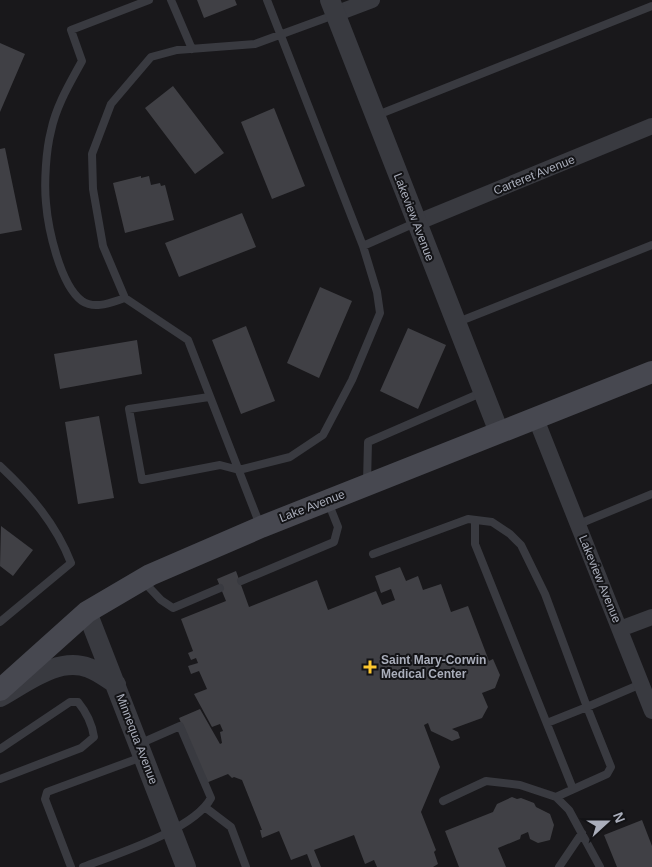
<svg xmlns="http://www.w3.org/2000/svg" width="652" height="867" font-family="Helvetica,sans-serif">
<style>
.building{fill:#404045}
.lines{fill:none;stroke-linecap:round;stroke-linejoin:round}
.service{stroke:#393a40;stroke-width:8}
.minor{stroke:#393a40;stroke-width:16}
.tertiary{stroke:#393a40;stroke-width:20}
.secondary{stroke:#474850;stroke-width:22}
.poi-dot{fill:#fcc72f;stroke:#131316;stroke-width:2}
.labels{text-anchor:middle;stroke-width:4;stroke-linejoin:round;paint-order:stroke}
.street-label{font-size:12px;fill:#aaaebb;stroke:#131316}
.poi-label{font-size:12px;font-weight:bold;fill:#aaaebb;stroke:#131316;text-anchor:start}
</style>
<rect width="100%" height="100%" fill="#19181b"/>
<path class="building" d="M197 0H235L237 5 204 18Z
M0 43 25 54 0 112Z
M173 86 224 153 195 174 145 108Z
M274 108 305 186 272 199 241 122Z
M5 148 22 230 0 234V149Z
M141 176V178L149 176 151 185 160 183 161 186 165 185 174 220 125 233 113 183Z
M242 213 256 247 179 277 165 243Z
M320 287 352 301 319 378 287 363Z
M246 326 275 401 241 414 212 340Z
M408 328 446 345 418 409 380 391Z
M137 340 142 374 60 389 54 354Z
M99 416 114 498 78 504 65 422Z
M1 526 33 550 13 576 0 566Z
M400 567 406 581 418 576 423 590 441 584 451 612 468 606 489 661 493 659 500 675 495 688 482 693 488 707 482 718 452 729 458 732 460 738 452 741 431 731 428 723 424 725 440 767 421 812 436 850 434 852 438 864 433 867H377L374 860 365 864 354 835 314 850 321 867H312L307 854 291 860 279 831 262 838 260 830H262L242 780 234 777 232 778 228 774 206 783 179 718 200 709 220 744 222 743 220 732 223 731 220 724 212 727 194 694 207 689 199 671 191 674 188 666 198 663 196 658 191 660 188 653 193 651 181 619 226 601 217 579 236 571 249 607 317 580 328 610 376 591 382 605 395 600 391 589 381 593 375 576Z
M512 797 517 799 521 798 534 803 536 807 550 814 554 825 550 840 538 843 530 839 528 832 521 835 520 839 498 848 506 867H459L445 831 493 812 497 804Z
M642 820 652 846V867H617L604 835Z"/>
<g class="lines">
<path class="service" d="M171 0 192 49
M267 0 363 246 415 223
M375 116 652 6
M125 298C112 302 95 310 82 301 60 285 48 228 46 203 44 183 46 150 51 131 56 106 70 83 82 61L71 30 149 0
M458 322 652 245
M209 397 129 409 142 480 220 465 239 470 290 457 323 435 352 380 380 313 377 292 363 246
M0 466C30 494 56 524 71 563L0 622
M367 482 368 442 483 392
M475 520V544L573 789
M579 524 652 494
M260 525 188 340 125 298 103 246 93 189 92 154 111 104 151 57 177 50 255 44 334 15
M373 554 468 519 492 522 510 534 521 545 545 594 587 707 641 684
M143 581 161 600 173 608 220 588
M241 581 334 542 338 527 328 502
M547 723 587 707 611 767 607 774 556 797
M0 749 70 702H78C87 713 92 723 94 737L81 748 0 779
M443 801 486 781 520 785 556 797 569 810 600 867
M206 808 231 827 246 867
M71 867 45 799 47 792 142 757
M83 867C116 854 194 830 211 798L180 726 139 744
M559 867 582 833"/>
<path class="minor" d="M335 14 372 0
M416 223 652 126
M536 419 652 711
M620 629 652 617"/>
<path class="tertiary" d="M330 0 499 432
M87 612 186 867
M0 697C26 683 58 656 89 668 98 671 107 678 116 684"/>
<path class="secondary" d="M0 690 87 612 150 575 261 527 652 372"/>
</g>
<path class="poi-dot" d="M367.5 659.5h5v5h5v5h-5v5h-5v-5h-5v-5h5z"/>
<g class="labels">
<g class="street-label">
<text transform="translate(534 175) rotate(-22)" y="4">Carteret Avenue</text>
<text transform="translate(414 217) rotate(69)" y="4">Lakeview Avenue</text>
<text transform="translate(312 506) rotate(-21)" y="4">Lake Avenue</text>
<text transform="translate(600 579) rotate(68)" y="4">Lakeview Avenue</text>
<text transform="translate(137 739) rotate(69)" y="4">Minnequa Avenue</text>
</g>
<g class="poi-label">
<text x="381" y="664">Saint Mary-Corwin<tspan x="381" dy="14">Medical Center</tspan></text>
</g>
</g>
<g transform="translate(607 822) rotate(69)" stroke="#131316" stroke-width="4" paint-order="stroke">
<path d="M0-4L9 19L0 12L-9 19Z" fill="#aaaebb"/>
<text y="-8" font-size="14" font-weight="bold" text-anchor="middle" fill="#aaaebb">N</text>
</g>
</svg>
